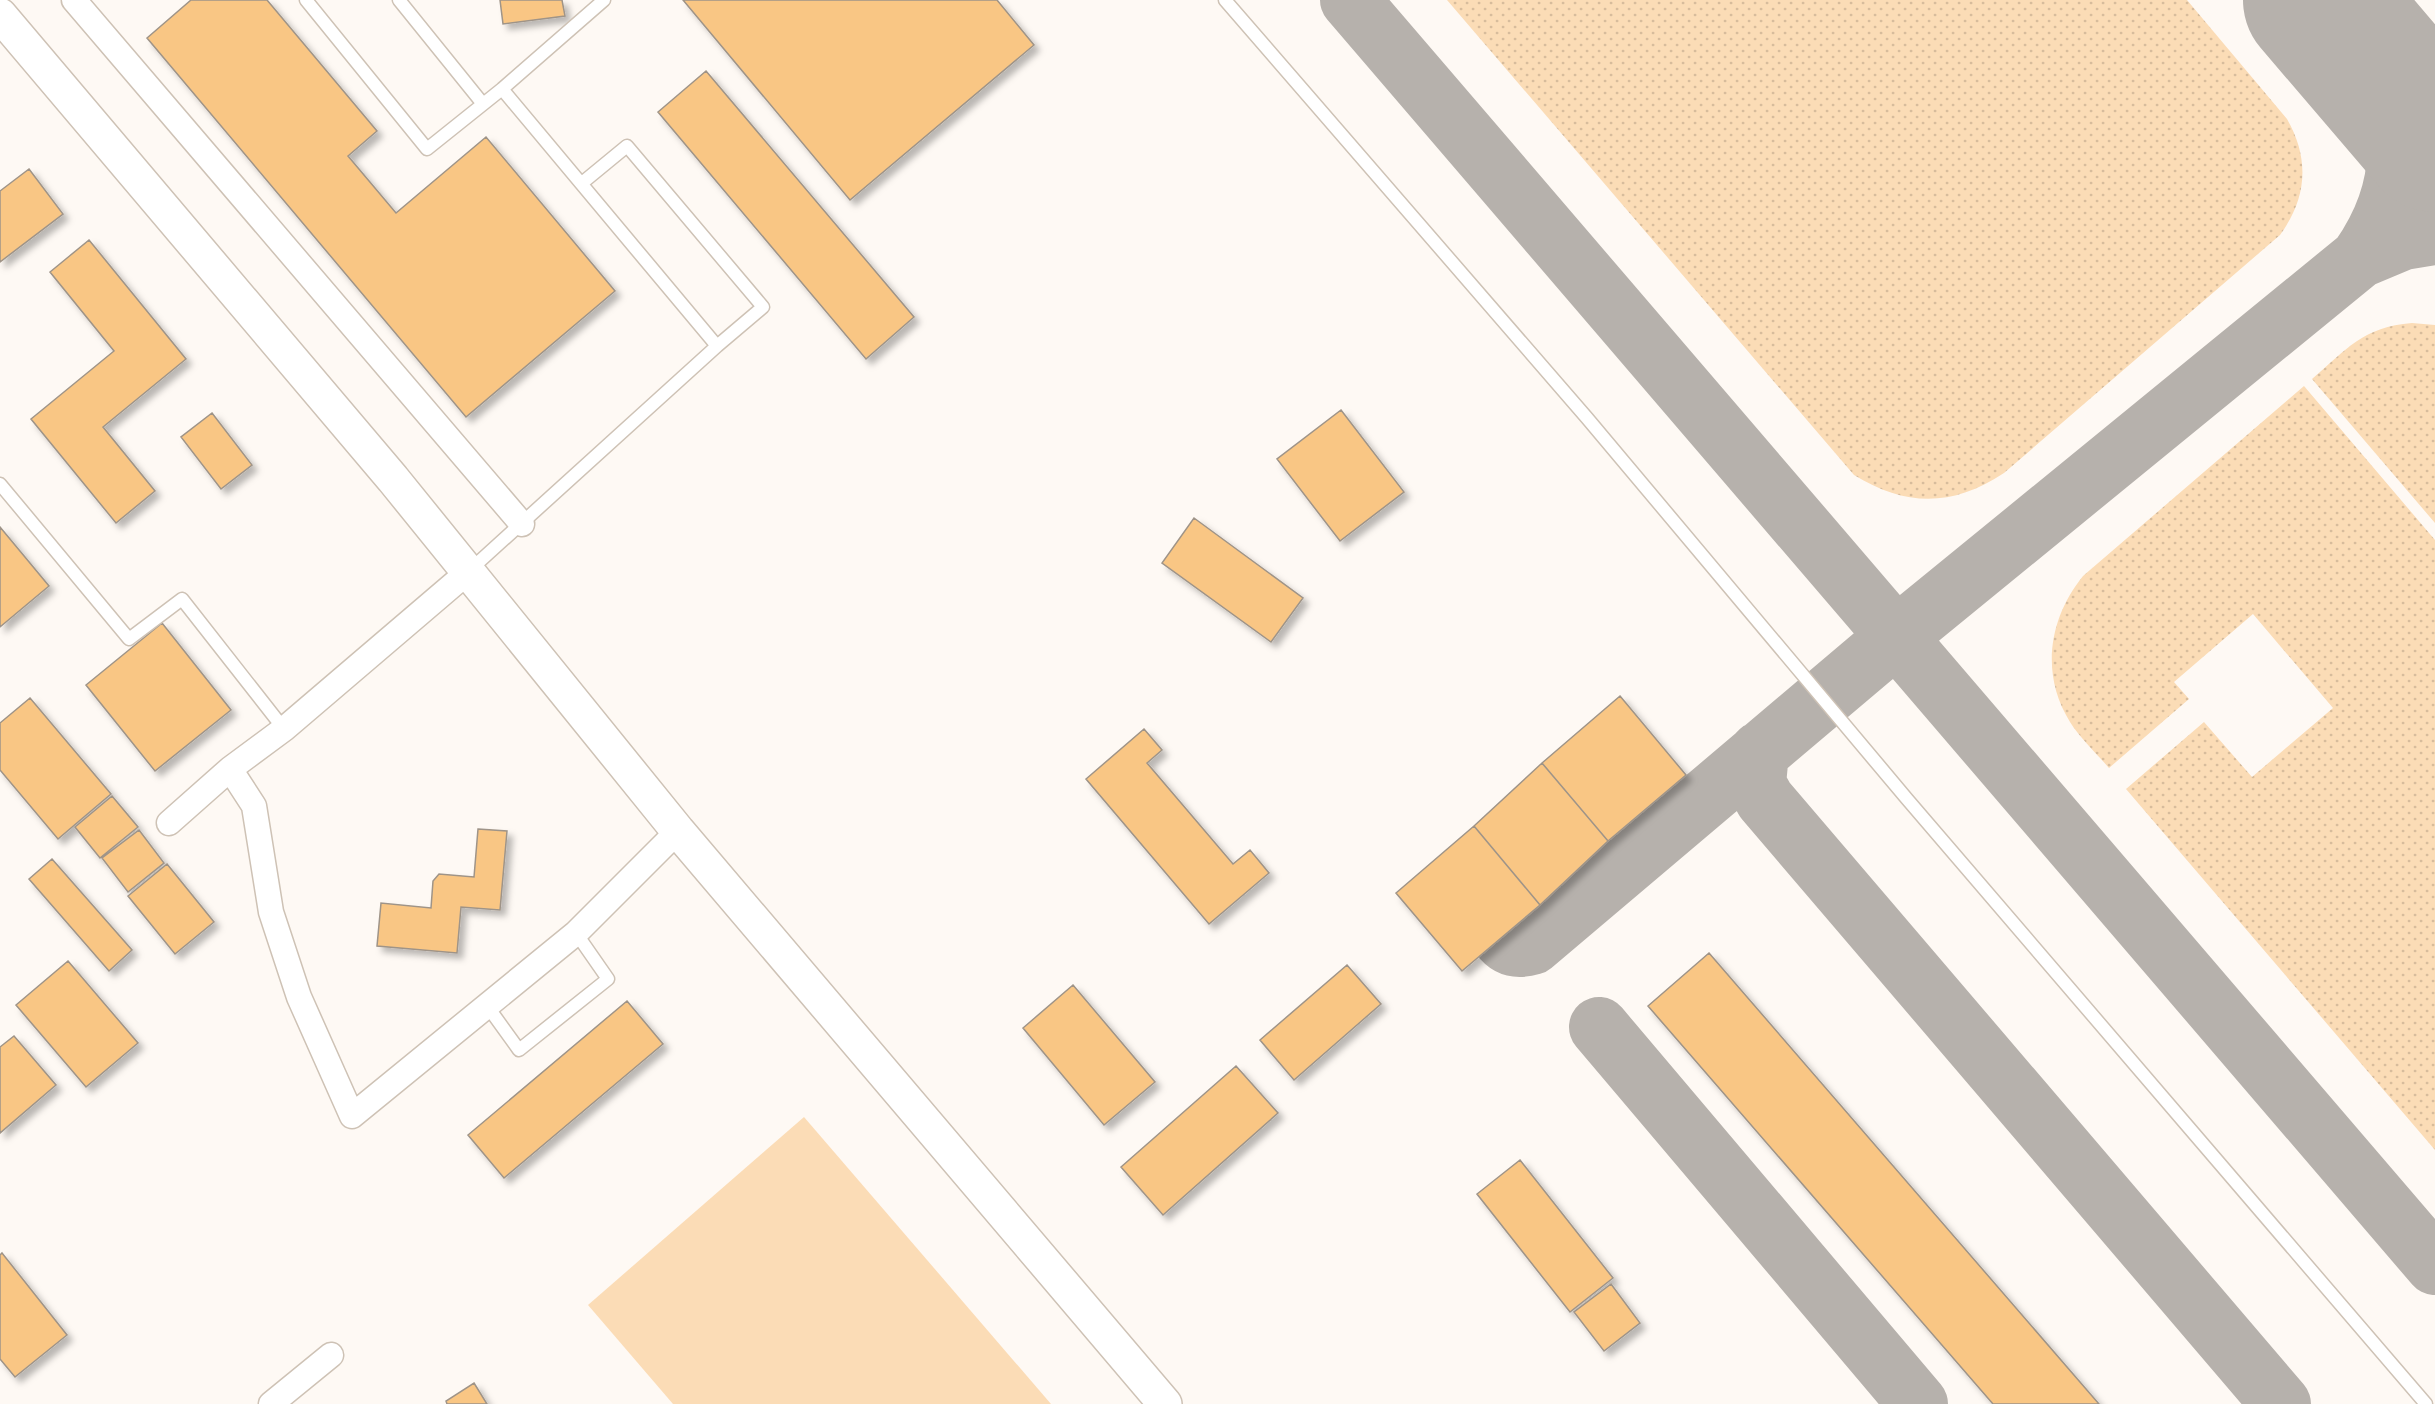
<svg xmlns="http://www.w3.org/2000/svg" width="2435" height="1404" font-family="'PT Sans',sans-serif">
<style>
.grass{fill:url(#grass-dots)}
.pitch{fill:#fbdcb6}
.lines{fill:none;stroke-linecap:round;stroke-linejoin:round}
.taxiway{stroke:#b6b1ac;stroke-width:60}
.runway{stroke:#b6b1ac;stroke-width:148}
.building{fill:#f9c684;stroke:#9f9488;stroke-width:1.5;filter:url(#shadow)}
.lane-casing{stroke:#cec2b5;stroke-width:15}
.street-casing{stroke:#cec2b5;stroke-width:27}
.secondary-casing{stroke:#cec2b5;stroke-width:36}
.lane{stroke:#fff;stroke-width:12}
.street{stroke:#fff;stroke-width:24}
.secondary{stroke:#fff;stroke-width:33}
</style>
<defs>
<pattern id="grass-dots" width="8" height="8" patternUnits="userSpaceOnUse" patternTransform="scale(1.5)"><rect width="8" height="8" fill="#fbdcb6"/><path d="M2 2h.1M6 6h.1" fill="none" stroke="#d7bc9c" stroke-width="1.8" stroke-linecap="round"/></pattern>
<filter id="shadow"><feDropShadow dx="5.5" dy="5.5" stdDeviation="3" flood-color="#0004"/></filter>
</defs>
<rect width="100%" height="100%" fill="#fef9f4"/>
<path class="grass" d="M1447 0H2187L2287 119C2310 159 2307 198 2280 235L2004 473C1953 507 1906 507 1854 475Z
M2412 323 2435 325V523L2312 379C2347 349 2363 327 2412 323Z
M2304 386 2435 540V1150L2126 789 2204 722 2252 777 2333 708 2253 614 2174 682 2189 699 2109 768C2096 753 2080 738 2070 722 2040 674 2049 618 2083 576Z"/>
<path class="pitch" d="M804 1117 1051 1404H673L588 1305Z"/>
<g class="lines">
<path class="taxiway" d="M1350 0 2435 1265
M2357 47C2413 111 2407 191 2360 258
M1759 752 1756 784 1765 800 2281 1404
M1500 936C1509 948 1518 949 1532 945L1896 637 2360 258 2403 240 2435 235
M1599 1027 1918 1404"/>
<path class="runway" d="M2317 0 2435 138"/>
</g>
<path class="building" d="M191 0H267L377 131 348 156 396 213 486 137 615 291 466 417 147 38Z
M500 0H562L565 16 503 24Z
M683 0H997L1034 45 850 200Z
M706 71 914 317 866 359 658 112Z
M29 169 63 214 0 262V191Z
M89 240 186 359 103 427 155 491 116 523 31 419 114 351 50 272Z
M1341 410 1404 492 1340 541 1277 459Z
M212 413 252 465 221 489 181 437Z
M1194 518 1303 598 1271 642 1162 563Z
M0 527 49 586 0 627Z
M162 623 231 710 155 771 86 685Z
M1620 696 1686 775 1608 841 1542 763Z
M30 698 111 794 58 839 0 770V723Z
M1144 729 1162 750 1147 763 1233 864 1250 850 1269 873 1209 924 1086 779Z
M1542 763 1608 841 1540 905 1474 826Z
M112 796 138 827 100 858 75 827Z
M1474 826 1540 905 1462 971 1396 893Z
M478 829 507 831 500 910 461 907 457 953 377 946 381 903 431 908 433 881 439 874 474 877Z
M139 830 164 863 128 892 102 858Z
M52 859 132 950 109 971 29 879Z
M167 864 214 922 175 954 128 896Z
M1709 953 2099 1404H1993L1648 1006Z
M68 961 138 1043 86 1087 16 1005Z
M1347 965 1381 1004 1294 1080 1260 1040Z
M1073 985 1155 1082 1104 1125 1023 1028Z
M627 1001 663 1044 504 1178 468 1135Z
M14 1036 56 1085 0 1133V1047Z
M1236 1066 1278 1113 1163 1215 1121 1167Z
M1520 1160 1613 1278 1570 1312 1477 1194Z
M2 1253 67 1335 15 1377 0 1359V1255Z
M1611 1284 1640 1323 1604 1351 1574 1312Z
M474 1383 487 1404H447L446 1401Z"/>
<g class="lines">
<g class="lane-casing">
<path id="lane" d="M306 0 427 149 502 89 604 0
M399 0 483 104
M1225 0 1587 418 1907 799 2426 1404
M582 183 627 146 763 307 717 346
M0 484 129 639 182 599 284 729
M470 570 717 346 502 89
M488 1007 519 1050 608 979 576 933"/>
</g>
<g class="street-casing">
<path id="street" d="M74 0 522 524
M469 571 284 729 230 769 254 806 271 912 299 997 352 1116 576 933 678 831
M169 823 230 769
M271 1404 331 1355"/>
</g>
<g class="secondary-casing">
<path id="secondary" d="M0 15 393 479 678 831 1165 1404"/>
</g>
<use href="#lane" class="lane"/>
<use href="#street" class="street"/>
<use href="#secondary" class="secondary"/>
</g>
</svg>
